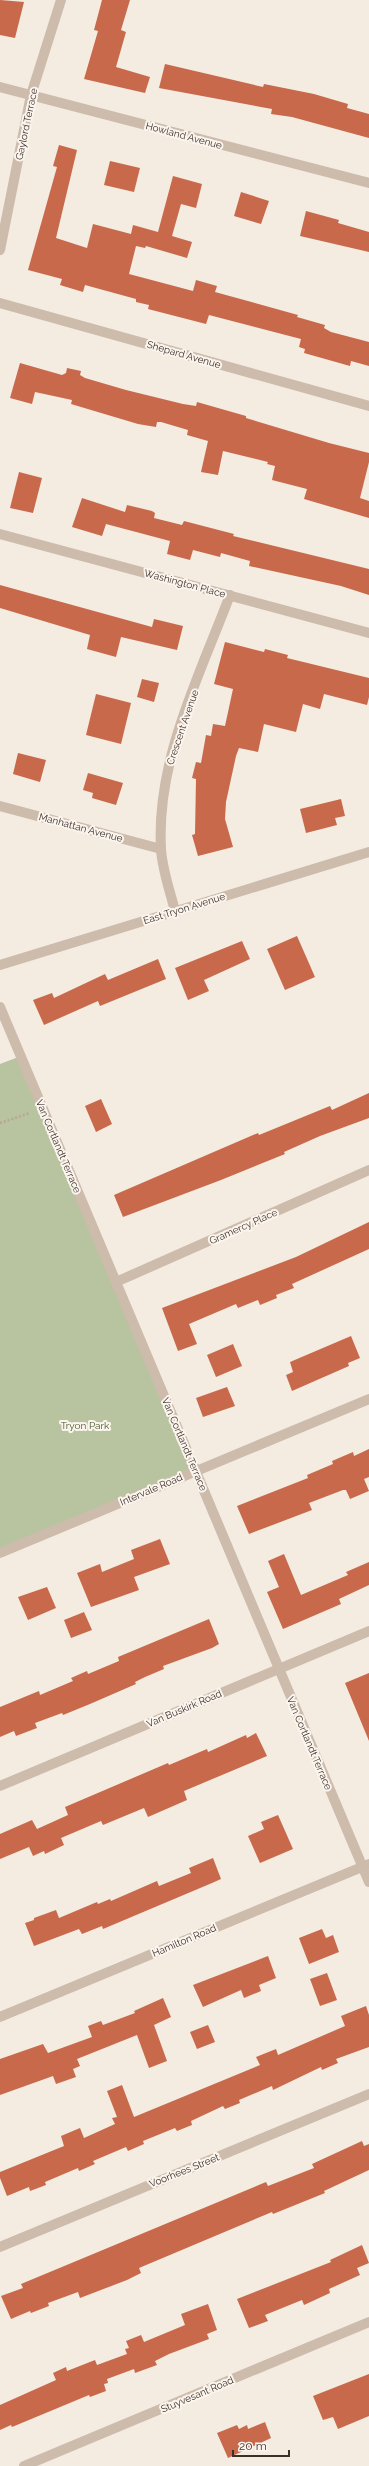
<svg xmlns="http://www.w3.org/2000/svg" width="369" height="2466" font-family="Raleway,sans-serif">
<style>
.green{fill:#b8c4a0}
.building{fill:#c8694b}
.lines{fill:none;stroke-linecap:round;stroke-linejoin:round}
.path{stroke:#b9a596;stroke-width:2.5;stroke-dasharray:2 2;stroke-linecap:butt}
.minor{stroke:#cdbbac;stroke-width:10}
.labels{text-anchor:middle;stroke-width:4;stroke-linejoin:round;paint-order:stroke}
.street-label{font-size:10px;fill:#3b302b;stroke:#fbf5ee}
.park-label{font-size:10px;fill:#4a5a2e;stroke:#fbf5ee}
</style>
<rect width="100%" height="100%" fill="#f4ebe1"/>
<path class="green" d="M21 1056 195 1470 0 1553V1064Z"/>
<path class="building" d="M0 0 24 2 15 38 0 35Z
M102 0H130L121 30 126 32 116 67 150 77 145 93 84 79 98 31 94 30Z
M165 64 263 87 264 84 314 94 348 104 347 108 369 114V138L292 117 271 114 272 109 159 88Z
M59 145 77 150 56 238 87 248 93 224 131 234 133 225 158 232 173 176 202 184 196 208 181 204 172 236 192 242 187 258 146 246 145 248 136 246 129 274 193 291 196 280 217 286 215 292 298 315 297 317 325 325 324 328 331 332 369 342V366L351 361 350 366 304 353 305 349 299 347 301 339 209 315 206 324 148 309 149 305 136 302V299L85 285 83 292 60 285 62 279 28 270 57 167 53 166Z
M110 161 140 168 134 192 104 185Z
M241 192 269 201 261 224 234 216Z
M306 211 339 220 338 223 369 232V252L300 236Z
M20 363 62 375 66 373 67 368 81 371 80 375 85 378 126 390 183 404 196 406 197 402 246 416V418L329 443 369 453V462L360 498 369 501V518L304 499 307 489 272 480 275 466 267 464 268 462 223 451 218 475 201 472 208 441 187 435 188 430 161 422H157L156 427 138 424 71 404 72 400 35 392 32 404 10 398Z
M19 472 42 478 33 513 10 508Z
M82 498 125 512 127 505 152 511 155 513 154 518 182 525 184 521 234 534 233 536 369 569V595L341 586 249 566 250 561 221 553 220 557 193 550 190 560 167 554 170 541 106 524 102 536 72 527Z
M0 585 152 627 154 619 183 626 177 650 121 637 116 657 87 649 90 635 0 608Z
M225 642 264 652 265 649 288 655 287 658 369 678V697L367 705 324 694 320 709 303 704 296 732 264 724 258 752 239 748 236 756 226 802 225 819 233 847 198 856 192 835 195 834 196 779 192 778 196 762 201 763 206 735 211 736 213 724 225 726 233 689 214 684Z
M142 679 159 683 154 702 137 697Z
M96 694 131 703 121 744 86 735Z
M18 753 46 760 40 782 13 774Z
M88 773 123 783 116 805 92 798 93 793 83 790Z
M341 799 345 816 335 818 337 825 306 833 300 809Z
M297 936 315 977 285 990 267 949Z
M242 941 250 959 204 980 209 991 188 1000 175 968Z
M158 959 166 979 100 1006 98 1001 44 1025 33 1000 52 993 54 998 105 974 108 980Z
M369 1093V1118L320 1136 284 1152 285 1154 221 1180 123 1217 114 1195 258 1133 259 1135 330 1106 332 1110Z
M101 1099 112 1124 96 1132 85 1106Z
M369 1222V1249L292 1284 294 1288 276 1295 277 1298 260 1305 258 1300 238 1308 236 1304 189 1324 197 1344 178 1351 162 1308 296 1257Z
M351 1336 360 1358 348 1363 349 1366 292 1391 286 1375 293 1372 290 1362Z
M233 1344 242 1366 216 1377 207 1355Z
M227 1387 235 1406 203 1417 196 1398Z
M369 1449V1477L364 1479 369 1491 350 1499 346 1490H343L309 1503 312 1510 249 1534 237 1506 308 1478 307 1475 333 1464 332 1461 353 1452 354 1456Z
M160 1539 170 1564 134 1577 139 1590 91 1607 77 1573 100 1564 102 1572 134 1559 131 1550Z
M284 1554 301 1595 348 1575 346 1572 369 1562V1585L339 1599 341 1604 283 1629 267 1592 279 1587 268 1561Z
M47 1587 56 1608 28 1620 18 1597Z
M84 1612 92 1630 71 1638 64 1620Z
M209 1619 219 1644 212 1648 163 1666 164 1669 145 1677 135 1682 136 1684 90 1704 63 1715 62 1713 35 1723 37 1728 16 1736 14 1731 0 1737V1707L39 1691 40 1695 73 1681 71 1678 87 1671 88 1674 119 1661 118 1657Z
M369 1673V1741L345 1683Z
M256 1733 267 1756 184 1791 187 1800 148 1817 144 1808 103 1825 101 1821 61 1838 64 1845 45 1854 44 1851 33 1856 29 1847 0 1859V1834L32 1820 37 1829 68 1815 65 1807 168 1763 169 1765 207 1749 208 1752 246 1735 247 1738Z
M278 1815 293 1849 260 1863 248 1836 264 1829 261 1822Z
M213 1858 221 1879 212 1883 103 1929 102 1926 82 1934 79 1929 34 1946 25 1923 34 1920V1918L56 1910 59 1918 97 1902 98 1904 110 1899 111 1901 157 1881 159 1886 191 1873 189 1868Z
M322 1929 326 1938 333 1935 339 1952 309 1964 299 1938Z
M268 1956 276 1978 259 1985 261 1991 244 1998 241 1990 203 2007 193 1985Z
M327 1973 337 2000 320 2006 310 1979Z
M163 1998 171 2017 154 2025 167 2061 149 2068 137 2035 77 2059 80 2066 73 2069 76 2077 56 2084 53 2076 0 2095V2059L43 2044 48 2053 92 2037 88 2026 101 2021 103 2025 135 2013 134 2011Z
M366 2006 369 2015V2047L336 2059 338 2063 322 2070 321 2067 273 2090 272 2086 239 2100 240 2103 225 2109 223 2106 191 2121 192 2125 177 2131 175 2128 143 2141 144 2144 128 2151 126 2147 93 2161 95 2164 79 2171 78 2168 45 2182 46 2185 30 2191 29 2187 7 2196 0 2178V2172L64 2146 61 2136 80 2128 84 2138 115 2124 112 2118 117 2117 107 2091 122 2085 134 2117 260 2065 256 2057 276 2049 278 2055 345 2026 341 2016Z
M208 2025 215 2042 197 2049 190 2032Z
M362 2141 364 2146 369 2144V2170L324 2191 325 2193 273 2214 272 2212 139 2268 141 2273 127 2280 80 2298 78 2292 48 2303 49 2306 31 2313 30 2311 11 2319 1 2296 23 2288 21 2284 266 2182 268 2186 314 2168 312 2164Z
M362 2245 369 2263 357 2268 360 2275 329 2289 330 2293 304 2305 302 2300 265 2315 268 2321 249 2328 237 2299 331 2262 330 2260Z
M208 2304 217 2330 207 2334 209 2339 169 2354 155 2361 157 2365 135 2373 134 2369 107 2379 108 2383 104 2384 106 2391 90 2397 89 2395 12 2427 11 2425 0 2430V2405L56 2380 53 2373 66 2367 67 2371 95 2360 97 2365 127 2354 125 2349 129 2348 126 2341 141 2335 144 2342 185 2325 181 2314Z
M369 2374V2416L338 2429 333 2417 323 2420 313 2396Z
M265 2422 271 2438 228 2458 217 2433 237 2425 239 2429 247 2425 248 2429Z"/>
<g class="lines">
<path class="path" d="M0 1123 30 1113"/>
<path class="minor" d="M0 87 369 183
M0 250 31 95 61 0
M0 303 369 406
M0 534 369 633
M0 806 161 849
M175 911C170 891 162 869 161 849 156 760 199 677 230 595
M0 965 369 852
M0 1007 369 1882
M116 1282 369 1170
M0 1553 369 1399
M0 1786 369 1631
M0 2017 369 1864
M0 2247 369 2094
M24 2466 369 2322"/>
</g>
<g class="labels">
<g class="street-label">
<text transform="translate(26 124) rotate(-78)" y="4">Gaylord Terrace</text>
<text transform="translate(184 135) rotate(15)" y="4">Howland Avenue</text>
<text transform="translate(184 354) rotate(16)" y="4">Shepard Avenue</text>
<text transform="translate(185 583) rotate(15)" y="4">Washington Place</text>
<text transform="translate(182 727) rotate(-71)" y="4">Crescent Avenue</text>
<text transform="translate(81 827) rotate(15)" y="4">Manhattan Avenue</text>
<text transform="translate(184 908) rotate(-17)" y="4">East Tryon Avenue</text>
<text transform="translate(59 1146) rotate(67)" y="4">Van Cortlandt Terrace</text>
<text transform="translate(243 1226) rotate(-24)" y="4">Gramercy Place</text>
<text transform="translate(185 1444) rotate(67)" y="4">Van Cortlandt Terrace</text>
<text transform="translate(151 1489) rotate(-23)" y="4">Intervale Road</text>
<text transform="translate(184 1708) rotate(-23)" y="4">Van Buskirk Road</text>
<text transform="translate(310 1743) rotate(67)" y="4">Van Cortlandt Terrace</text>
<text transform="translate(184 1940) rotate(-23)" y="4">Hamilton Road</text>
<text transform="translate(184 2170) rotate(-22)" y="4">Voorhees Street</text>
<text transform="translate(197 2394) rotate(-23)" y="4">Stuyvesant Road</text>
</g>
<g class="park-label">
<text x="85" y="1429">Tryon Park</text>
</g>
</g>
<path d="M233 2450v6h56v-6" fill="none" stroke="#3b302b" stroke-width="2"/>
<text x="239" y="2450" font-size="12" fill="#3b302b" stroke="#fbf5ee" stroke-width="3" paint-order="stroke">20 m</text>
</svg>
